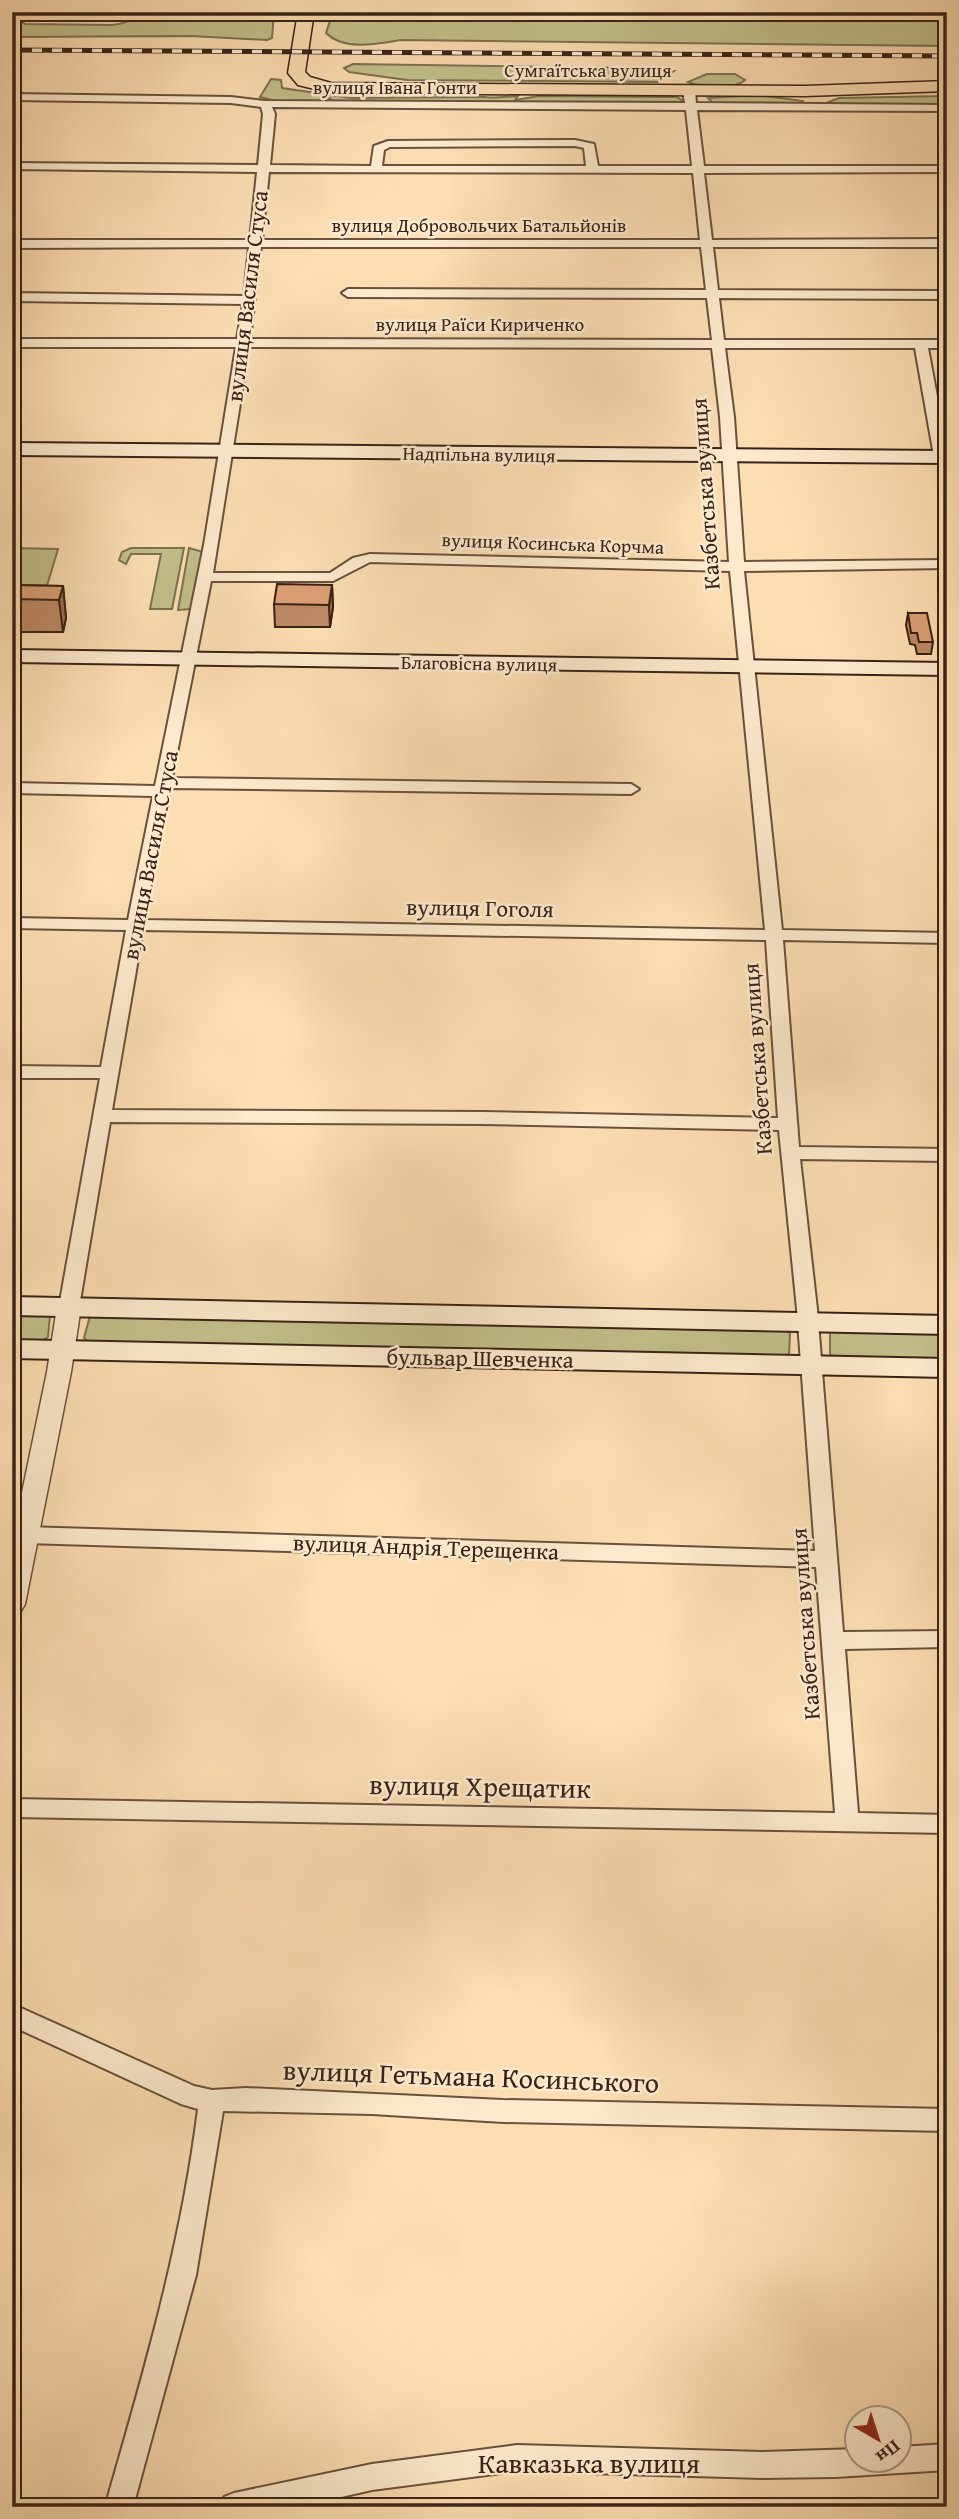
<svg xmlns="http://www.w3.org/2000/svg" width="959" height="2519" font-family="'Gentium Book Plus',serif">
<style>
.green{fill:#c2c08a;stroke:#7d7151;stroke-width:2}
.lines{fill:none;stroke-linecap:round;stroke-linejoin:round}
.minor-casing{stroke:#69513e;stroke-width:4}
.tertiary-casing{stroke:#69513e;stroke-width:3}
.secondary-casing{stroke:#382218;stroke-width:4}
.primary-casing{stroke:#382218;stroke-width:3}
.minor{fill:#fdeacd;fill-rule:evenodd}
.tertiary{fill:#fdeacd;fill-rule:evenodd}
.secondary{fill:#fdeacd;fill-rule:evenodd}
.primary{fill:#fcdeb2;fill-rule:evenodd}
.rail-casing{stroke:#382218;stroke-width:5}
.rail{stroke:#fdeacd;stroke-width:3.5;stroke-dasharray:10;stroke-linecap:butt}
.wall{fill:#be8964;stroke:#382218;stroke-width:2}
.shaded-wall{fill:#9b6f51;stroke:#382218;stroke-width:2}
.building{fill:#dd9f74;stroke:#382218;stroke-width:2}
.labels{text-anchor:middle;stroke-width:5;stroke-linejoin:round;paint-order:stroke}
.far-street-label{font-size:19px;fill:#382218;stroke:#fdeacd}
.street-label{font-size:23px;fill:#382218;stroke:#fdeacd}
.near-street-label{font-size:28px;fill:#382218;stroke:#fdeacd}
</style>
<rect width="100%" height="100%" fill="#fcdeb2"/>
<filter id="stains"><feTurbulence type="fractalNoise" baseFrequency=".00286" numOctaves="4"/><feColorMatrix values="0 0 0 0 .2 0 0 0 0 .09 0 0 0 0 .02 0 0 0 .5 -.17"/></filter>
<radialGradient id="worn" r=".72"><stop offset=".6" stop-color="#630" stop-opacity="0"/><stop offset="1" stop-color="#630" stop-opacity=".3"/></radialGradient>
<path class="green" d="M133 12 274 13V12H279L278 15 274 13 272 38 267 40 191 36 12 37V15L25 24 112 25C121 24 131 22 136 15Z
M333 12H947V46L400 40C377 44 344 51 326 33Z
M353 64 635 68 674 71 658 82 407 80 349 72 344 68Z
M707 74H735L745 80C735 89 701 88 688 82Z
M271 79 281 80 282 88 351 98 485 97C498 99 507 96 518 96L515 100 539 96 667 97H677L686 103 333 102 330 98 325 102 276 101 260 97Z
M758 95 803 101 802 105H715L708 98Z
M947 96V103H938L937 106H830L826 103 839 98Z
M12 548 58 549 46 589H12Z
M184 548 172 609H150L161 554H131L126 564 119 560 122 552 131 548Z
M189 548 203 552 192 609 178 610Z
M12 1312 50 1315 48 1337 40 1342H12Z
M90 1316 785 1329 790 1333 789 1356 90 1343 84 1338Z
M830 1331H947V1361L838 1359 830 1354Z"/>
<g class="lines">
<g class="minor-casing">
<path id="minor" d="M689 88 695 91 696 103 947 105V111L697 110 704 166H947V172L704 173 712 240 947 239V247H713L718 290 947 291V299L719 298 724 340H947V348H928L947 450V458L941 460 934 456 915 348H725L734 417 744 562 947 560V568L744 571 782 930 947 933V943L783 940 799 1147 947 1149V1161L800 1159 817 1309 843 1632 947 1631V1647L845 1649 858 1813 947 1815V1833L12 1817V1799L835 1813 816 1567 26 1543 19 1541 15 1535 19 1529 26 1527 815 1551 797 1309 779 1130 482 1124 110 1122 79 1307 76 1312H62L59 1307 100 1078H12V1066L101 1067 126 930 12 928V918L128 920 153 796 12 793V783L155 786 204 545 236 347H12V339H237L243 304 12 301V293L244 296 249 247 12 248V240H250L257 172 12 169V163L258 165 263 114 261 107 231 103 12 100V94L231 97 265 101 685 103 683 91ZM272 107 686 110 692 166H598L594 144 575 140 388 141 374 146 371 166 270 165 275 114ZM575 146 584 148 586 166H382L384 150 390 147ZM269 172 693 173 700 240H262ZM261 247H701L706 290 348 289 342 293 348 297 707 298 712 340 250 339ZM249 347 712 348 720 417 729 562 370 554 353 558 330 573H213ZM370 562 730 571 765 930 144 920 170 788 631 794 639 789 631 784 172 778 211 581H333ZM143 930 766 940 778 1118 482 1112 112 1110Z
M12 2004 194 2086 212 2090 246 2088 503 2100 947 2109V2131L503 2122 372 2114 223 2111 196 2275 133 2507H105C143 2375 181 2246 198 2109L181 2104 12 2026Z
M947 2444V2470L836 2477 762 2478 517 2471 372 2490 297 2507H220L224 2497 234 2493 372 2464 517 2445 762 2452 858 2449V2460H900V2447Z"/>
</g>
<g class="tertiary-casing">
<path id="tertiary" d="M69 1299 77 1301 81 1307 71 1372 25 1604 21 1611 12 1614V1541L47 1372 57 1307 61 1301Z"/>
</g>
<g class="secondary-casing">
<path id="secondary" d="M12 443 947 451V463L12 455Z
M12 650 947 663V675L12 662Z
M12 1297 947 1316V1334L12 1315Z
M12 1340 947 1359V1377L12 1358Z"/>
</g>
<g class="primary-casing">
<path id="primary" d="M298 12H314L305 72 310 77 331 83 805 86 947 81V91L805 96 331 93 298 85 288 73Z"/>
</g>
<use href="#minor" class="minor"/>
<use href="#tertiary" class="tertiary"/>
<use href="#secondary" class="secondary"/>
<use href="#primary" class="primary"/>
<g class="rail-casing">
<path id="rail" d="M12 50 947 56"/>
</g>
<use href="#rail" class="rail"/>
</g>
<path class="wall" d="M12 585 63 586 66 618 63 632H12Z
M332 585 333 607 330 627H275L274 604Z
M908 613 933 642 931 654H917L915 645 910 644 906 625Z"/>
<path class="shaded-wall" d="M332 585 333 607 330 627 329 605Z
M63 586 66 618 63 632 59 600Z"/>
<path class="building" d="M277 584 332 585 329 605 274 604Z
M12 585 63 586 59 600 12 599Z
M908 613H927L933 642H919L917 633H911Z"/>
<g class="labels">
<g class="far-street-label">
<text x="588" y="77">Сумгаїтська вулиця</text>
<text x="395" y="94">вулиця Івана Гонти</text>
<text x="479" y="232">вулиця Добровольчих Батальйонів</text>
<text x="480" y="331">вулиця Раїси Кириченко</text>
<text transform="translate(479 454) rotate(1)" y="7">Надпільна вулиця</text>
<text transform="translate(553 543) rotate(2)" y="7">вулиця Косинська Корчма</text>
<text transform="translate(479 663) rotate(1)" y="7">Благовісна вулиця</text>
</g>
<g class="street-label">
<text transform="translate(247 296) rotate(-83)" y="8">вулиця Василя Стуса</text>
<text transform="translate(705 494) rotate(-94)" y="8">Казбетська вулиця</text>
<text transform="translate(150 855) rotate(-79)" y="8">вулиця Василя Стуса</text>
<text transform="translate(480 908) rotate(1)" y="8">вулиця Гоголя</text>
<text transform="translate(757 1059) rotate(-94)" y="8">Казбетська вулиця</text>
<text transform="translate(480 1358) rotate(1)" y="8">бульвар Шевченка</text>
<text transform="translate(426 1547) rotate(2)" y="8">вулиця Андрія Терещенка</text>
<text transform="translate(805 1624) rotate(-94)" y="8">Казбетська вулиця</text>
</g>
<g class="near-street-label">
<text transform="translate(480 1786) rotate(1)" y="10">вулиця Хрещатик</text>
<text transform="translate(471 2076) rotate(2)" y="10">вулиця Гетьмана Косинського</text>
<text x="589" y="2473">Кавказька вулиця</text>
</g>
</g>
<rect width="959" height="2519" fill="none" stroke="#fcdeb2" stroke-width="42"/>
<rect x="14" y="14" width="931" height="2491" fill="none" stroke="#382218" stroke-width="3.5"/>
<rect x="21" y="21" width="917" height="2477" fill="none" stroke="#382218" stroke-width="2"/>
<g transform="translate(878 2439) rotate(141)"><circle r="33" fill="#fdeacd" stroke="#ae9a85" stroke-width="2"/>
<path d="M0-5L12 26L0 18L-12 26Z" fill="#8f2418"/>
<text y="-10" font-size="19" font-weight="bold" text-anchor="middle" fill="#382218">Пн</text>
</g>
<rect width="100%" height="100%" filter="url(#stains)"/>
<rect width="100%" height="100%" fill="url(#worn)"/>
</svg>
